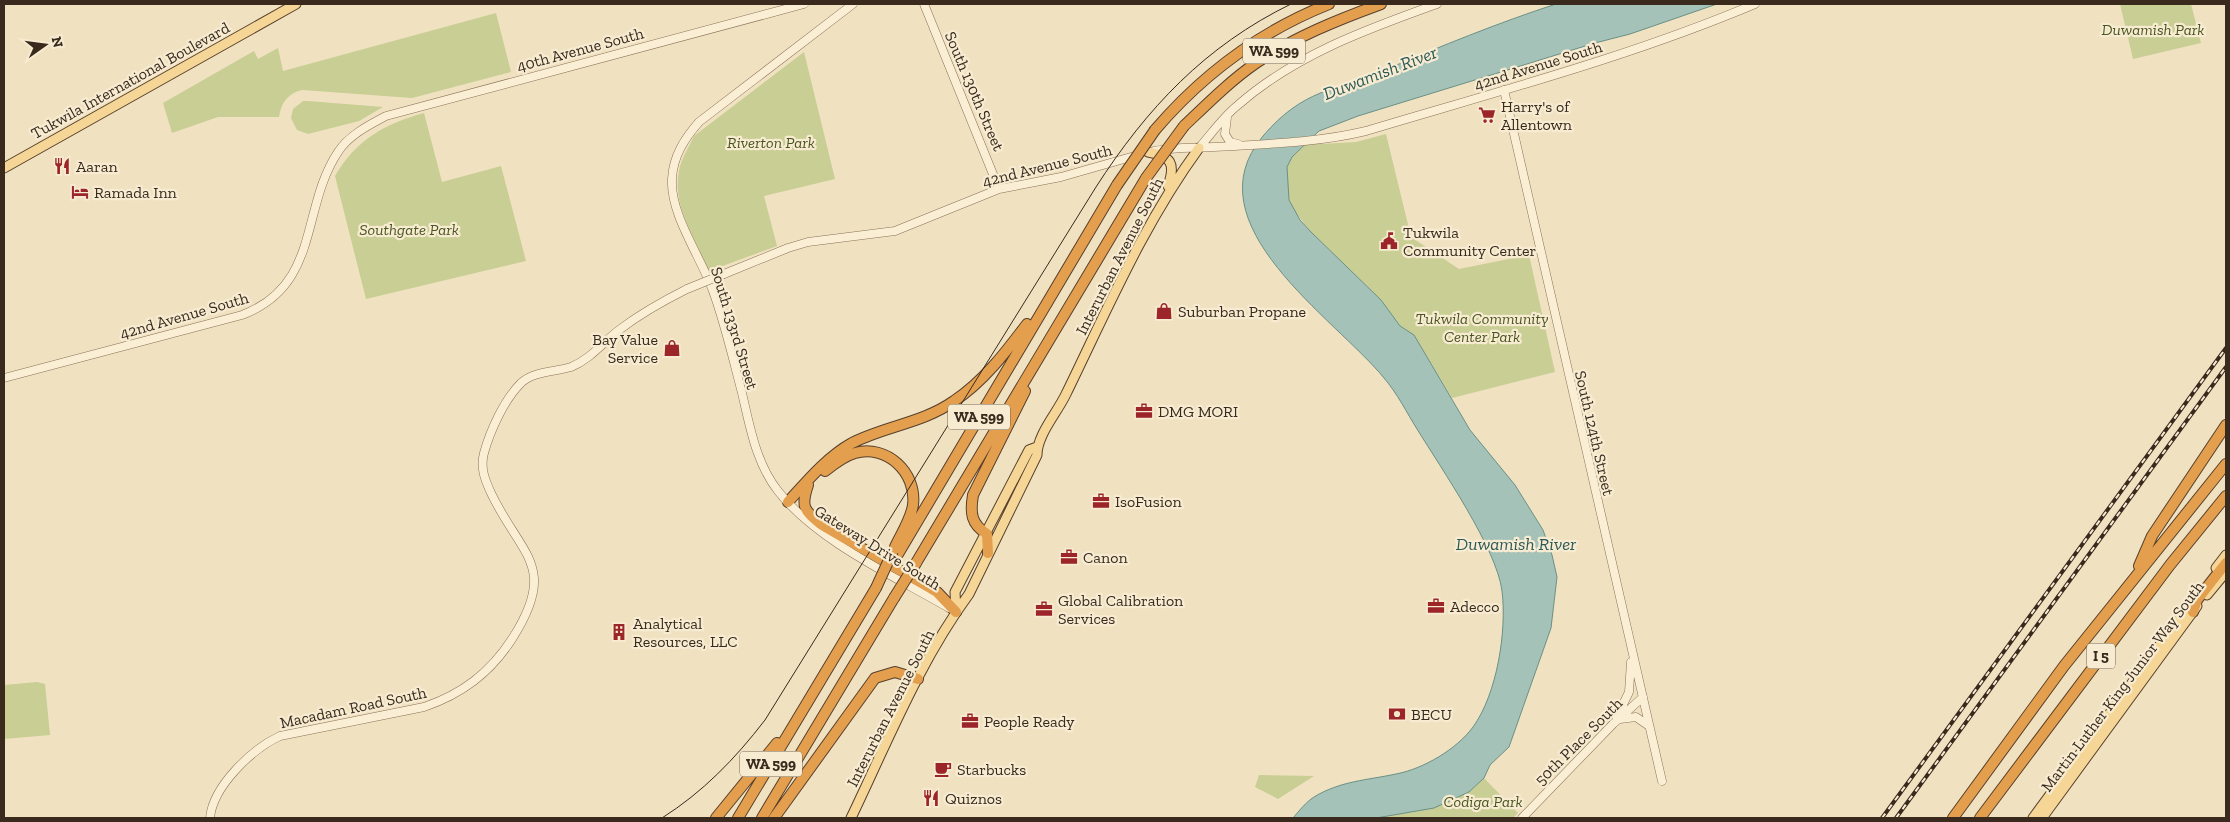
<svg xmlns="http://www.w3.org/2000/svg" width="2230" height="822" font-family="'Zilla Slab',serif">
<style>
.green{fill:#c8ce94}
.water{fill:#a4c2b8;stroke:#6a9086}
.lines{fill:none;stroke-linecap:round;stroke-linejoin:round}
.minor-casing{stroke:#8a7258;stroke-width:9}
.major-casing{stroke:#57402c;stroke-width:11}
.highway-casing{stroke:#57402c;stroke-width:12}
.minor{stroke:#faeed4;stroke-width:8}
.major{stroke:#f5d697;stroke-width:9}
.highway{stroke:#e39f4e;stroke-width:10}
.tram{stroke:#392a1d;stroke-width:1}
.rail-casing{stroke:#392a1d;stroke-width:4}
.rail{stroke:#f7ebd1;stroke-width:2;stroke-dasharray:5.5;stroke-linecap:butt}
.minor-bridge-casing{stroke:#8a7258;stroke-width:9;stroke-linecap:butt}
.highway-bridge-casing{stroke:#57402c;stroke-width:12;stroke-linecap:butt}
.minor-bridge{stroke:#faeed4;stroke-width:8}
.highway-bridge{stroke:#e39f4e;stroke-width:10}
.labels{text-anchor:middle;stroke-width:4.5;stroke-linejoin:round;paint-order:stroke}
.shield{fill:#f7ebd1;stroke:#726453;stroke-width:1}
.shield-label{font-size:15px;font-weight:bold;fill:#392a1d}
.park-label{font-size:16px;font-style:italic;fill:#4a5622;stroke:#f7ebd1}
.street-label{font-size:16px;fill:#392a1d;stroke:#f7ebd1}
.poi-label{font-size:16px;fill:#392a1d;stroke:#f7ebd1;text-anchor:start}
.water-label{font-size:18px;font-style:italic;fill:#2b5956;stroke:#f7ebd1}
</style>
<rect width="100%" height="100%" fill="#f0e1c1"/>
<path class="green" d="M2120 4H2191L2201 43 2133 59Z
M496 13 511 72 412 98 302 90C288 93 281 103 279 117H218L172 133 163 103 254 51 258 59 278 48 283 71Z
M804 52 835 179 764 196 777 246 709 271C696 241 672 206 679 171 681 159 689 147 694 136Z
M303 101H308L383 107 359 121 308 134 297 130 291 118 293 109Z
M424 113 442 182 501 166 526 261 366 299 335 176C356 140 384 124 424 113Z
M1386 134 1411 237 1459 269 1529 255 1555 372 1452 398 1414 335 1400 326 1381 300 1311 232 1292 208 1287 192V167L1292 157 1305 145 1356 142Z
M37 682 45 684 50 735 4 739V685Z
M1259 775 1314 776 1278 799 1255 787Z
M1484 778 1518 813 1513 818H1376L1399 814 1469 792Z"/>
<path class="water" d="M1556 4H1717L1630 34 1595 43 1358 116 1319 131 1292 157 1287 167 1289 200 1300 220 1311 232 1381 300 1400 326 1414 335 1470 430 1515 485 1543 530 1552 555 1557 577 1551 628 1509 747 1490 765 1484 778 1469 792 1434 808 1376 818H1293C1299 811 1306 802 1314 797 1340 781 1368 780 1396 774 1423 769 1457 749 1473 727 1497 694 1507 631 1502 591 1497 549 1441 468 1417 429 1407 413 1397 393 1384 378 1335 318 1189 224 1263 136 1303 89 1334 91 1385 70 1441 46 1498 23 1556 4Z"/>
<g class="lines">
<g class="minor-casing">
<path id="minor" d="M853 4 699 122C685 138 673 156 672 179 670 215 701 257 713 291 725 324 733 359 742 393 750 427 756 463 778 491 817 541 894 576 949 608
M924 4 999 189
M1504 90 1662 781
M1227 117 1225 134 1230 142 1238 144
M1199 148C1212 133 1223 117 1238 105 1295 55 1367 29 1437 4
M1149 152C1171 147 1192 148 1214 147 1264 144 1316 143 1366 131 1496 92 1629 57 1755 4
M724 274 788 248 808 242 895 231 999 189 1061 177 1138 155
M4 378 242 315C321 285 300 209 338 152 349 135 369 125 386 116L804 4
M1617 717 1629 692 1631 662
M1620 719 1636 717 1649 726
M210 818C213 786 252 749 280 736L424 707C462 694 490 673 512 639 559 566 521 556 491 493 485 480 480 468 484 453 490 431 504 400 521 383 534 371 555 372 571 367 591 359 603 342 619 330 640 314 663 301 687 289
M1522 818 1613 724 1643 697"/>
</g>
<g class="major-casing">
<path id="major" d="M1148 152C1171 156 1176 163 1168 186
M4 168 296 4
M2216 568 2226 555
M2207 595 2226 572
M956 612 955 592 1029 450 1037 447
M851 818C887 743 919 662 969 594L1037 455C1037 435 1057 413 1066 394 1107 310 1144 223 1199 148
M2033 818 2198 593
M2042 818 2197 606"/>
</g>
<g class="highway-casing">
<path id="highway" d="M1184 126C1207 104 1230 81 1256 63 1295 37 1337 20 1381 4
M1155 130C1202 75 1261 31 1329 4
M825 471C834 464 844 456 855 453 886 444 917 472 913 505 911 519 901 534 895 547
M808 485C800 508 805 511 822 525L937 592 956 612
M788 502C807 481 827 457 852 443 885 426 923 423 954 401 983 382 1006 352 1027 324
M988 553 987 534C971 524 970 513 973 495L1025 391
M898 554 1117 185
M916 563 1146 178
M2139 566 2152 536 2226 425
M2193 612 2197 600 2226 563
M716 818 777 743
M738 818 876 588
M762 818 894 598
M774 818 875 678 895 672 918 679
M1953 818 2064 666 2226 464
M1980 818 2170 565 2226 496"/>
</g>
<use href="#minor" class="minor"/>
<use href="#major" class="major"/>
<use href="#highway" class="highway"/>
<path class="tram" d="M662 818C703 792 735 759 765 720L1096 187C1147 108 1205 46 1291 4"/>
<g class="rail-casing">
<path id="rail" d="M1882 818 2226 348
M1896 818 2226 367"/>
</g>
<use href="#rail" class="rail"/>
<g class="minor-bridge-casing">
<path id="minor-bridge" d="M687 289 724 274"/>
</g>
<g class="highway-bridge-casing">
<path id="highway-bridge" d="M1146 178 1184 126
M1117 185 1155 130
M876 588 893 551
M894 598 916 563"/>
</g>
<use href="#minor-bridge" class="minor-bridge"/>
<use href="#highway-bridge" class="highway-bridge"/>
</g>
<defs>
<g id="supermarket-bare" transform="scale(1.35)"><path d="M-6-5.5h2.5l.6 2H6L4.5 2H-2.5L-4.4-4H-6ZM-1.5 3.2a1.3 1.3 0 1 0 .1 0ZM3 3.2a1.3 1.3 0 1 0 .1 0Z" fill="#9b2528" stroke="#f7ebd1" stroke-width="2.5" paint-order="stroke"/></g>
<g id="restaurant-bare" transform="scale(1.35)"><path d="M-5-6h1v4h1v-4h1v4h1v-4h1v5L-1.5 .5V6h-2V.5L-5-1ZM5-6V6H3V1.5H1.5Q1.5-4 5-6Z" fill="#9b2528" stroke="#f7ebd1" stroke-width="2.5" paint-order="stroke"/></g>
<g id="hotel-bare" transform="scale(1.35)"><path d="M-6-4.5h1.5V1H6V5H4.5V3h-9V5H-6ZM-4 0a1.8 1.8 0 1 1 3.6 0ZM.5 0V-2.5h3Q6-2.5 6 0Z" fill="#9b2528" stroke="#f7ebd1" stroke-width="2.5" paint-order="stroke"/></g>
<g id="civic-bare" transform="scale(1.35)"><path d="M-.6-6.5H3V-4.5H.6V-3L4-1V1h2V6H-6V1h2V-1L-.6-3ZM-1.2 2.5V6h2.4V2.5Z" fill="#9b2528" stroke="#f7ebd1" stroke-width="2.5" paint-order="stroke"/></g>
<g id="shop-bare" transform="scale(1.35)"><path d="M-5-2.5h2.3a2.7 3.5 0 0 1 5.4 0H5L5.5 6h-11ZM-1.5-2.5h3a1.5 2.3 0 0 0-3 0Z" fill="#9b2528" stroke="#f7ebd1" stroke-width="2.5" paint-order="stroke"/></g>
<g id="office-bare" transform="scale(1.35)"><path d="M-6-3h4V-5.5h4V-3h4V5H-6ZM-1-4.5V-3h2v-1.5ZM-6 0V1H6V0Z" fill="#9b2528" stroke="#f7ebd1" stroke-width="2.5" paint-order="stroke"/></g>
<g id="building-bare" transform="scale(1.35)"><path d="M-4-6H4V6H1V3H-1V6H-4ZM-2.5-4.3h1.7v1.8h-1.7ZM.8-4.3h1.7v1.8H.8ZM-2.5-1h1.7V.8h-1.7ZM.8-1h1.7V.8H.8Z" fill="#9b2528" stroke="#f7ebd1" stroke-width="2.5" paint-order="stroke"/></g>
<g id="bank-bare" transform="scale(1.35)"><path d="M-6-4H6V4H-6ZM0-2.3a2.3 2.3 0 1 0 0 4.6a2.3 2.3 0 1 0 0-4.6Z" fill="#9b2528" stroke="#f7ebd1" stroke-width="2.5" paint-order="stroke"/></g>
<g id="cafe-bare" transform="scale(1.35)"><path d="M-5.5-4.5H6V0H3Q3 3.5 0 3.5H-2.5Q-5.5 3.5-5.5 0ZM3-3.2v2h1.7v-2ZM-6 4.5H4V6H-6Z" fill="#9b2528" stroke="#f7ebd1" stroke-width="2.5" paint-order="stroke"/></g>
</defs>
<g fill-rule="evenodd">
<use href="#supermarket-bare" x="1487" y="115"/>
<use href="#restaurant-bare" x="62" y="166"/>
<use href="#hotel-bare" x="80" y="192"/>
<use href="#civic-bare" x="1389" y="241"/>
<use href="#shop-bare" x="1164" y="311"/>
<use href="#shop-bare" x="672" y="348"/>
<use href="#office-bare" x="1144" y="411"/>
<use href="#office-bare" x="1101" y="501"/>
<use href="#office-bare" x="1069" y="557"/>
<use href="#office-bare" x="1436" y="606"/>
<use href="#office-bare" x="1044" y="609"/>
<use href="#building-bare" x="619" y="632"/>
<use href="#bank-bare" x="1397" y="714"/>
<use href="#office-bare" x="970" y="721"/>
<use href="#cafe-bare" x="943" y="769"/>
<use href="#restaurant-bare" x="931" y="798"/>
</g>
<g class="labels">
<g class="shield">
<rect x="1243" y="38.5" width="62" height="25" rx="4"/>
<rect x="948" y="404.5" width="62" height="25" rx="4"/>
<rect x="2087" y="643.5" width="28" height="25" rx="4"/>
<rect x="740" y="751.5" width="62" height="25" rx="4"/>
</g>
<g class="shield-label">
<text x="1274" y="56">WA 599</text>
<text x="979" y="422">WA 599</text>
<text x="2101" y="661">I 5</text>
<text x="771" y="769">WA 599</text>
</g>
<g class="park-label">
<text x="2153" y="35">Duwamish Park</text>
<text x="771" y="148">Riverton Park</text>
<text x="409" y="235">Southgate Park</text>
<text x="1482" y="324">Tukwila Community<tspan x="1482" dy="18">Center Park</tspan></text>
<text x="1483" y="807">Codiga Park</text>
</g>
<g class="street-label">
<text transform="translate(580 49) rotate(-15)" y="6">40th Avenue South</text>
<text transform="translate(1538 65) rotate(-17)" y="6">42nd Avenue South</text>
<text transform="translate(130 80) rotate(-29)" y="6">Tukwila International Boulevard</text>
<text transform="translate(975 91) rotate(67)" y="6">South 130th Street</text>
<text transform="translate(1047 165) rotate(-14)" y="6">42nd Avenue South</text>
<text transform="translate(1119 256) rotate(-63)" y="6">Interurban Avenue South</text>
<text transform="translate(184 315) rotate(-16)" y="6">42nd Avenue South</text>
<text transform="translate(735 328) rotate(73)" y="6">South 133rd Street</text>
<text transform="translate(1595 433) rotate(77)" y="6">South 124th Street</text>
<text transform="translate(878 547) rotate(32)" y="6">Gateway Drive South</text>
<text transform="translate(2122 686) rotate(-53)" y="6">Martin Luther King Junior Way South</text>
<text transform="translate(353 707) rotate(-12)" y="6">Macadam Road South</text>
<text transform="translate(890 708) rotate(-63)" y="6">Interurban Avenue South</text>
<text transform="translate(1578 741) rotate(-45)" y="6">50th Place South</text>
</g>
<g class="poi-label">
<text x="1501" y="112">Harry's of<tspan x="1501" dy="18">Allentown</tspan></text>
<text x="76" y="172">Aaran</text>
<text x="94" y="198">Ramada Inn</text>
<text x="1403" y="238">Tukwila<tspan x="1403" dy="18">Community Center</tspan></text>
<text x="1178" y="317">Suburban Propane</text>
<text x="658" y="345" text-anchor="end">Bay Value<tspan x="658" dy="18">Service</tspan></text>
<text x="1158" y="417">DMG MORI</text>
<text x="1115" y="507">IsoFusion</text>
<text x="1083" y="563">Canon</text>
<text x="1058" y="606">Global Calibration<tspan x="1058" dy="18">Services</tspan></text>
<text x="1450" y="612">Adecco</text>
<text x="633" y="629">Analytical<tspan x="633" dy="18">Resources, LLC</tspan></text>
<text x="1411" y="720">BECU</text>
<text x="984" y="727">People Ready</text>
<text x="957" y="775">Starbucks</text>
<text x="945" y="804">Quiznos</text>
</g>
<g class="water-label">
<text transform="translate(1380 73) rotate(-21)" y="6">Duwamish River</text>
<text x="1516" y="550">Duwamish River</text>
</g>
</g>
<rect width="2230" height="822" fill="none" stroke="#392a1d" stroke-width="10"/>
<g transform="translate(45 45) rotate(76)" stroke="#f7ebd1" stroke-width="4" paint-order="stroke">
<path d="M0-4L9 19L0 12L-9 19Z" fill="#392a1d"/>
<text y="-8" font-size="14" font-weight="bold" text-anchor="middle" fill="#392a1d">N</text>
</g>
</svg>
